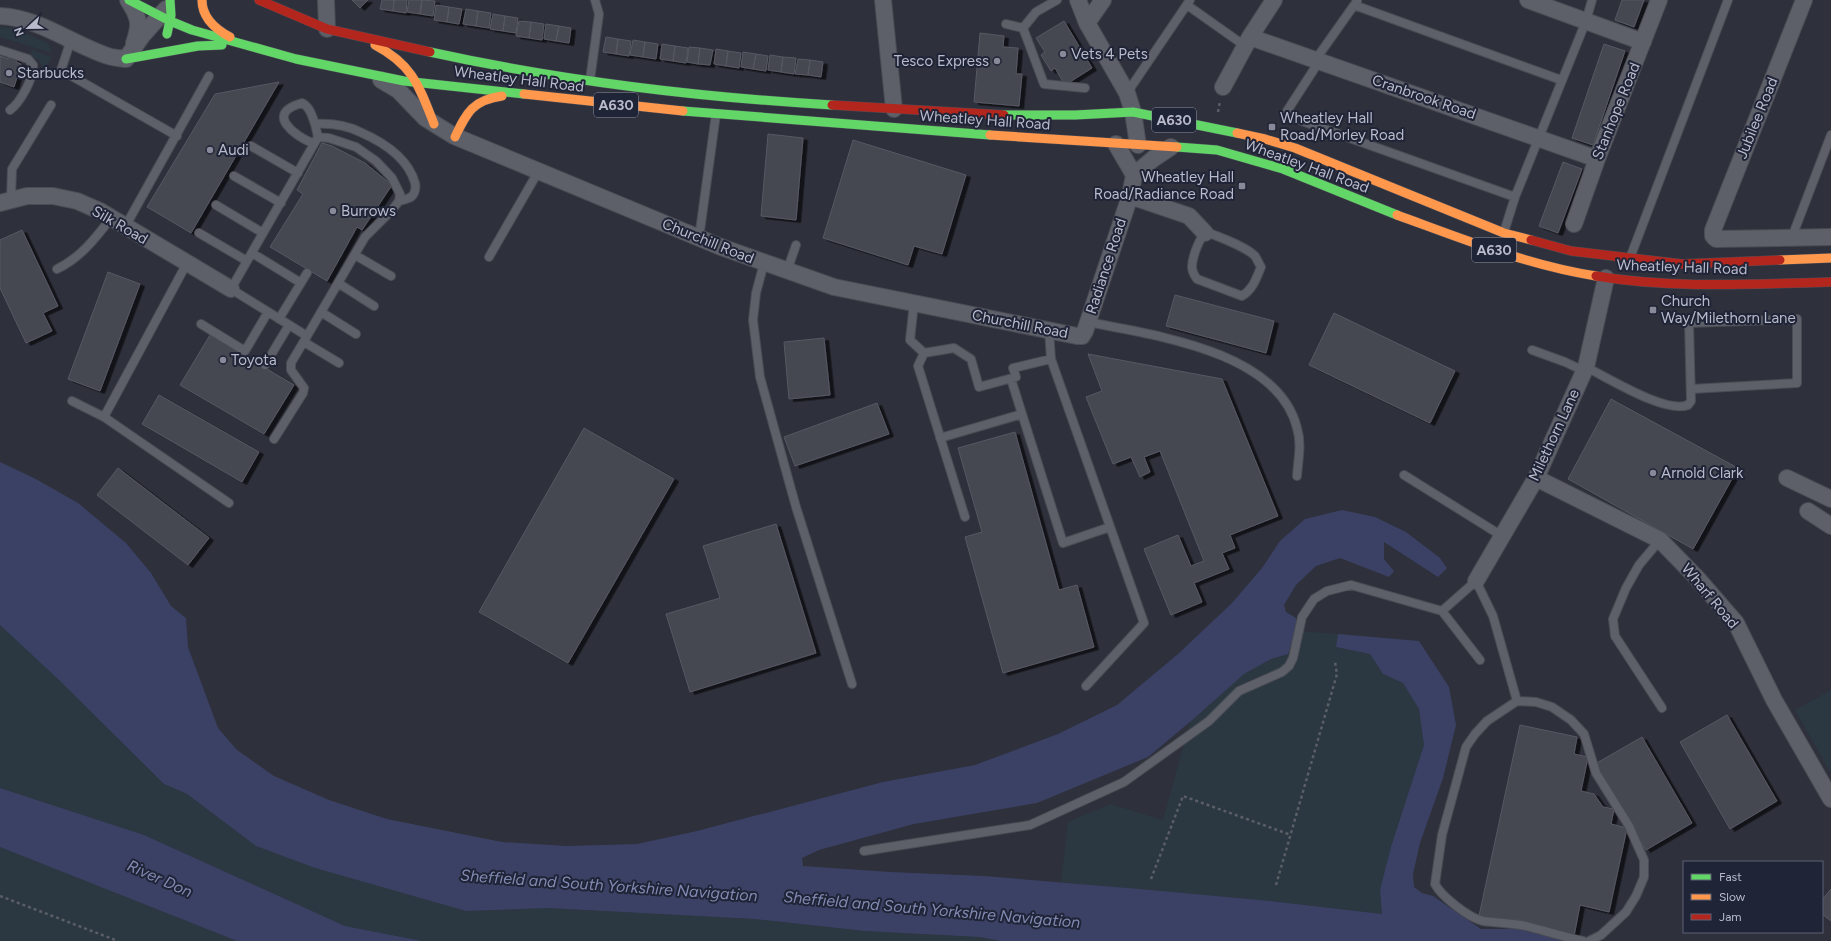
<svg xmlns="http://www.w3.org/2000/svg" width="1831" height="941" font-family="Figtree,sans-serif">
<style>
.green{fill:#2b3841}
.water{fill:#3b4164}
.building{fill:#454751;stroke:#565863;filter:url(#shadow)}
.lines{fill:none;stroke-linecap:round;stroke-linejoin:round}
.lane-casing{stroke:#4a4c54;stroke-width:10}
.street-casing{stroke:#4a4c54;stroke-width:18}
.fast-casing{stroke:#4a4c57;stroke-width:10}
.slow-casing{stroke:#4a4c57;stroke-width:10}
.jam-casing{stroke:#4a4c57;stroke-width:10}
.path{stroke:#5b5e66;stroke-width:2.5;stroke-dasharray:3 3;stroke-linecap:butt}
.lane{stroke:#5e6069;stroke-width:8}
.street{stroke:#5e6069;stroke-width:16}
.fast{stroke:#63d668;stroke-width:9}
.slow{stroke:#ff974d;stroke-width:9}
.jam{stroke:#b3261e;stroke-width:9}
.poi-dot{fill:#888a99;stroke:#202437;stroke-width:1.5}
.labels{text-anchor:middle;stroke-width:4;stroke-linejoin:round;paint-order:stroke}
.shield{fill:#202437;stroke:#8b8e9f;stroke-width:1}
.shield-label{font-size:14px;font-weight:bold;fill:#b9bbcb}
.poi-label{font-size:15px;fill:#b9bbcb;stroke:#202437;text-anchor:start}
.street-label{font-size:15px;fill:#b9bbcb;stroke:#202437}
.water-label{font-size:16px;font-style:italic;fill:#818ab2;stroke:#202437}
</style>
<defs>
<filter id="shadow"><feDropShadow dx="4.5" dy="2.5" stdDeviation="0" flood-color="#0009"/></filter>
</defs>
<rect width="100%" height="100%" fill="#2e303b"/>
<path class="green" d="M0 27 13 28 48 43 52 53 0 37Z
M32 50 52 57 44 70 39 60 30 56Z
M0 625 59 680 164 784 187 794 256 846 315 868 466 911 548 908 754 919 865 931 979 937 1001 941H422L345 926 144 835 0 788Z
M1296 631 1338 634 1336 647 1370 654 1383 674 1403 683 1419 709 1424 745 1380 890 1382 914 1270 901 1061 882 1068 822 1110 804 1163 820 1190 722 1244 673 1271 659 1288 654Z
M1831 690V773L1795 710Z
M0 847 237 941H0Z"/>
<path class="water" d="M0 462 34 478 78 503 126 543 151 573 171 606 186 618 188 647 218 728 237 750 274 776 329 800 387 819 502 842 567 846 637 844 697 831 883 782 975 765 1058 734 1117 705 1178 654 1232 603 1262 568 1280 541 1305 519 1342 510 1375 517 1406 532 1440 558 1447 568 1438 577 1384 542V559L1394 571 1389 577 1340 558 1316 566 1296 585 1284 605 1286 612 1296 618V631L1288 654 1271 659 1244 674 1190 722 1148 757 1037 803 914 824 819 850 802 858 803 866 890 872 984 876 1140 889 1270 901 1382 914 1380 890 1391 847 1424 745 1419 709 1403 683 1383 674 1370 654 1336 647 1338 634 1419 641 1449 687 1456 725 1443 778 1420 843 1413 874 1414 887 1422 893 1433 896 1481 929H1518L1566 941H1001L979 937 865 931 754 919 548 908 466 911 315 868 256 846 187 794 164 784 59 680 0 625Z
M0 788 144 835 345 926 422 941H237L0 847Z"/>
<path class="building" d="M352 0H368L360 8Z
M382 0H394L393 11 380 9Z
M394 0H407L406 13 393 11Z
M409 0H422L420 14 407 12Z
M422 0 435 1 433 16 420 14Z
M1622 0H1644L1634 27 1615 20Z
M436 5 449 7 447 22 434 20Z
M449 7 462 9 459 24 447 22Z
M466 9 478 11 476 26 463 24Z
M478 11 491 13 489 28 476 26Z
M493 14 505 16 503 31 490 29Z
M505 16 518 18 516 33 503 31Z
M519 21 531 22 529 38 516 36Z
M1064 21 1092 68 1065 85 1055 68 1051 71 1041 55 1045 52 1036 38Z
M531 22 544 24 542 40 529 38Z
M546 24 559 26 556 41 544 39Z
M559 26 571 28 569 43 556 41Z
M980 33 1004 36 1003 47 1018 48 1016 74H1022L1019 106 974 102Z
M606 37 618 39 616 54 603 52Z
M618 39 631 41 629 56 616 54Z
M633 40 645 42 643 57 630 55Z
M645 42 658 44 656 59 643 57Z
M662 44 675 46 673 61 660 59Z
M1604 44 1625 51 1593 145 1572 138Z
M675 46 688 48 686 63 673 61Z
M689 47 700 48 698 64 687 62Z
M700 48 713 50 710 65 698 64Z
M716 49 728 51 726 66 714 64Z
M728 51 741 53 739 68 726 66Z
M743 52 756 54 753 69 741 67Z
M9 54 17 57 16 62 21 64 14 87 0 82V56L8 59Z
M756 54 768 56 766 71 753 69Z
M770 55 783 57 781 72 768 70Z
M783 57 796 58 794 74 781 72Z
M798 59 810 60 808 75 795 74Z
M810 60 823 62 821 77 808 75Z
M279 82 191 233 147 207 215 94Z
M768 134 803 138 796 220 761 216Z
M853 140 966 175 942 254 914 246 908 265 823 238Z
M322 143 332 146 365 163 392 185 362 230 357 227 327 281 270 247 303 194 297 190Z
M1563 162 1582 169 1558 233 1539 226Z
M22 230 58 306 43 313 52 331 26 343 0 288V240Z
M108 272 140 284 100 391 68 379Z
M1175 295 1274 321 1266 353 1166 326Z
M1334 313 1455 371 1430 423 1309 365Z
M210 335 294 385 264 434 180 385Z
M824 338 830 395 789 399 784 342Z
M1088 354 1222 379 1278 516 1230 535 1235 548 1222 553 1229 569 1194 583 1202 602 1171 615 1144 549 1178 535 1191 566 1204 561 1160 451 1144 457 1150 472 1140 477 1131 457 1113 464 1086 397 1102 391Z
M159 395 259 452 242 482 142 424Z
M1611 399 1738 468 1693 549 1568 479Z
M877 403 889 434 795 466 784 437Z
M584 428 674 479 568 663 479 612Z
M1015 432 1059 590 1077 585 1094 647 1003 673 965 537 982 532 958 448Z
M118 468 209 538 188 565 97 495Z
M776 524 816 653 690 692 666 614 720 598 703 546Z
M1727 715 1777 801 1730 829 1680 742Z
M1520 725 1577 737 1574 754 1588 757 1581 791 1594 794 1603 807 1614 809 1611 824 1627 828 1609 912 1580 905 1574 936 1479 916Z
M1642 737 1692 823 1646 850 1595 764Z
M1831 889V921L1822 914V900Z"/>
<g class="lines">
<g class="lane-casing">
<path id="lane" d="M1057 0 1036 12 1023 28 1044 84 1085 88
M1187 5 1245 46
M1354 5 1561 80
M1006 24 1023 28
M71 40 61 70 177 136
M0 50 28 59 33 65C34 78 20 103 10 110
M1316 59 1357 1
M1320 60 1287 111 1286 115 1288 116 1515 197
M590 80 599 14 595 0
M1127 93 1190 0
M318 137 329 138 356 147 376 161 392 178 400 194 399 201 392 210 365 237 307 336 231 289Z
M318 137 315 124C331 123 346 125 360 132 383 142 408 158 415 183 416 188 415 194 411 197 408 199 402 200 399 201
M314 144C296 136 263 114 302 103 310 107 312 116 315 124
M251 146 298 173
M234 176 281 203
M11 199 12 169 51 105
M216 205 263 233
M125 227 209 76
M1207 232C1221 238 1245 246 1255 256 1257 259 1259 264 1261 267 1256 279 1253 289 1242 296L1197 279C1194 275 1192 272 1192 267 1192 258 1200 235 1207 232Z
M1504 232 1515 197 1586 21 1592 0
M199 233 247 261
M1792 237 1831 135
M699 238 716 114
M252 253 301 283
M355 255 391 276
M489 257 538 172
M1630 258 1728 0
M187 263 104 417 229 503
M764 263 756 293 753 320 760 377 796 507 852 684
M57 269C80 258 95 239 111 218
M787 271 796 245
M338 283 374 306
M914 303 910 340 924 353 954 348 971 359 979 387 1016 377 1013 368 1051 359
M321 312 356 334
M279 319 307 273
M1088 322C1153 335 1278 351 1297 428 1302 444 1298 460 1297 476
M201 324 245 351 268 312
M1049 330 1051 359 1144 623 1086 686
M304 342 339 363
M1532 350 1565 362 1584 371
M924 353 918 366 965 517
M265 365 289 325
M1586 367C1608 378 1666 414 1688 405L1691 401 1689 323 1797 319V383L1691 389
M1011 379 1022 414
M72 401 104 417
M940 438 1022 414 1063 543 1110 527
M274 439 303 393 304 388 291 370V363L307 336
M1404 475 1502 536
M1660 540 1639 565 1626 588 1613 619 1615 636 1662 708
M1442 611 1480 660
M864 851 1030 825 1124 782 1209 721 1239 691 1282 672 1289 666 1293 658 1302 617 1314 599 1327 591 1351 585 1442 611 1476 581 1493 616 1517 701
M1583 941C1564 937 1545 931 1526 926 1512 923 1497 923 1483 921 1469 918 1441 896 1435 884L1442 835 1466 747 1475 734 1487 721 1517 701 1536 702 1552 707 1571 720 1584 734 1596 773 1629 826 1644 860V877L1636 896 1626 912 1601 935 1589 941"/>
</g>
<g class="street-casing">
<path id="street" d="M128 0C139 17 141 24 134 43
M326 0 327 29
M883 0 894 109
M1078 0 1087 23 1127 93 1133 112 1138 145
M1528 0 1643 42
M1804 0 1713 230V236L1716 239 1831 237
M0 16C40 18 71 44 108 56 113 58 120 58 126 59
M1087 23 1103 0
M1250 37 1597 159
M126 59 142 36 166 9
M381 80 398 90 425 118 454 136 721 247 834 287 1077 336H1082L1085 331 1130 196 1134 175 1116 144
M1223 87 1250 37 1274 0
M1134 175 1153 159 1171 147
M1130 196 1189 216 1205 233
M0 203 27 196H53L77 201 100 211 231 289
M1574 224 1597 159 1659 0
M1536 478 1660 540 1697 578 1736 623 1774 700 1831 799
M1787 478 1831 499
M1808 511 1831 526
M1476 581 1536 478 1586 367 1606 278"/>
</g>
<g class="fast-casing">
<path id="fast" d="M129 0 170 21 192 30 296 59 404 81 524 94
M167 34 171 15 170 0
M430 52C562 81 697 97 832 105
M126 59 198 46 222 45
M683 111 990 135
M1004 115H1075L1133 112 1237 133
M1177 147 1217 150 1283 169 1397 215"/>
</g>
<g class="slow-casing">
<path id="slow" d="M202 0C202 18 215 29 230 37
M375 45C413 65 419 86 434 124
M524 94 683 111
M1237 133 1265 139 1295 148 1504 233 1531 240
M990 135 1177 147
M455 137C467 112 473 100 502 96
M1397 215C1463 239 1527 265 1596 276
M1780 260 1831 258"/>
</g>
<g class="jam-casing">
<path id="jam" d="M259 0 327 29 430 52
M832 105 1004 115
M1531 240 1571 251 1682 264 1780 260
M1596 276C1673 289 1753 284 1831 282"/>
</g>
<path class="path" d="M1218 112 1220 101
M1151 879 1183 796 1291 835
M1276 885 1337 674 1335 662
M0 896 118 941"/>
<use href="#lane" class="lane"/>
<use href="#street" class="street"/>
<use href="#fast" class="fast"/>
<use href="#slow" class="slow"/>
<use href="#jam" class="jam"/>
</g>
<g class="poi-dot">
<circle cx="1063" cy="54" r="4"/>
<circle cx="997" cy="61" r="4"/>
<circle cx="9" cy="73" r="4"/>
<rect x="1268" y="123" width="8" height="8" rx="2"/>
<circle cx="210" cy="150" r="4"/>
<rect x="1238" y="182" width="8" height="8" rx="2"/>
<circle cx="333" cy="211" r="4"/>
<rect x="1649" y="306" width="8" height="8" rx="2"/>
<circle cx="223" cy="360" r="4"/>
<circle cx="1653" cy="473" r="4"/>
</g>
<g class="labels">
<g class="shield">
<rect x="594" y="93" width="44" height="24" rx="3"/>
<rect x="1152" y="108" width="44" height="24" rx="3"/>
<rect x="1472" y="238" width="44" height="24" rx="3"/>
</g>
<g class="shield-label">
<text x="616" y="110">A630</text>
<text x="1174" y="125">A630</text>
<text x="1494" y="255">A630</text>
</g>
<g class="poi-label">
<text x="1071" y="59">Vets 4 Pets</text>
<text x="989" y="66" text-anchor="end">Tesco Express</text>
<text x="17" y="78">Starbucks</text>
<text x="1280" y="123">Wheatley Hall<tspan x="1280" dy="17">Road/Morley Road</tspan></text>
<text x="218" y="155">Audi</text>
<text x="1234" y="182" text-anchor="end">Wheatley Hall<tspan x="1234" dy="17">Road/Radiance Road</tspan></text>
<text x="341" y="216">Burrows</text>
<text x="1661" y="306">Church<tspan x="1661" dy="17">Way/Milethorn Lane</tspan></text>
<text x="231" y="365">Toyota</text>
<text x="1661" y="478">Arnold Clark</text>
</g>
<g class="street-label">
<text transform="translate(519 79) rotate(7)" y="5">Wheatley Hall Road</text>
<text transform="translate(1424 97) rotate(19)" y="5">Cranbrook Road</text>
<text transform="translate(1616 111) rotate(-68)" y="5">Stanhope Road</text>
<text transform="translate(1757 118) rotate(-68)" y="5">Jubilee Road</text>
<text transform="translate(985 120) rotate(4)" y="5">Wheatley Hall Road</text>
<text transform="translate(1307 166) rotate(20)" y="5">Wheatley Hall Road</text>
<text transform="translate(120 225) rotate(30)" y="5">Silk Road</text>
<text transform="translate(708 241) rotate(22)" y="5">Churchill Road</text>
<text transform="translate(1106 266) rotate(-72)" y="5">Radiance Road</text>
<text transform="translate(1682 267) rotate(2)" y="5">Wheatley Hall Road</text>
<text transform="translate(1020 324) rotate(11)" y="5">Churchill Road</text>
<text transform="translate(1554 435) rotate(-65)" y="5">Milethorn Lane</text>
<text transform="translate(1710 596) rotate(50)" y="5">Wharf Road</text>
</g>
<g class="water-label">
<text transform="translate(160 878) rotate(24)" y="6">River Don</text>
<text transform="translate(609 885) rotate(4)" y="6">Sheffield and South Yorkshire Navigation</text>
<text transform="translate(932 909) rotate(5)" y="6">Sheffield and South Yorkshire Navigation</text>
</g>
</g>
<rect x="1683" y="861" width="140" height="72" fill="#202437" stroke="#5d6072"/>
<rect x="1691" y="874" width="20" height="6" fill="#63d668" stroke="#5d6072"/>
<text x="1719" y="881" font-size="12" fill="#b9bbcb">Fast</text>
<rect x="1691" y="894" width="20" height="6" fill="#ff974d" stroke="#5d6072"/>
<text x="1719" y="901" font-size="12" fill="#b9bbcb">Slow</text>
<rect x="1691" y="914" width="20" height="6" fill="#b3261e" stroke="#5d6072"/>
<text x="1719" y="921" font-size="12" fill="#b9bbcb">Jam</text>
<g transform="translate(28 28) rotate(248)" stroke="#202437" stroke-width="3" paint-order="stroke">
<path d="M0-3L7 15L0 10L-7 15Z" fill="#b9bbcb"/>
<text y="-6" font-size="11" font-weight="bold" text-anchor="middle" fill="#b9bbcb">N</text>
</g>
</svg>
